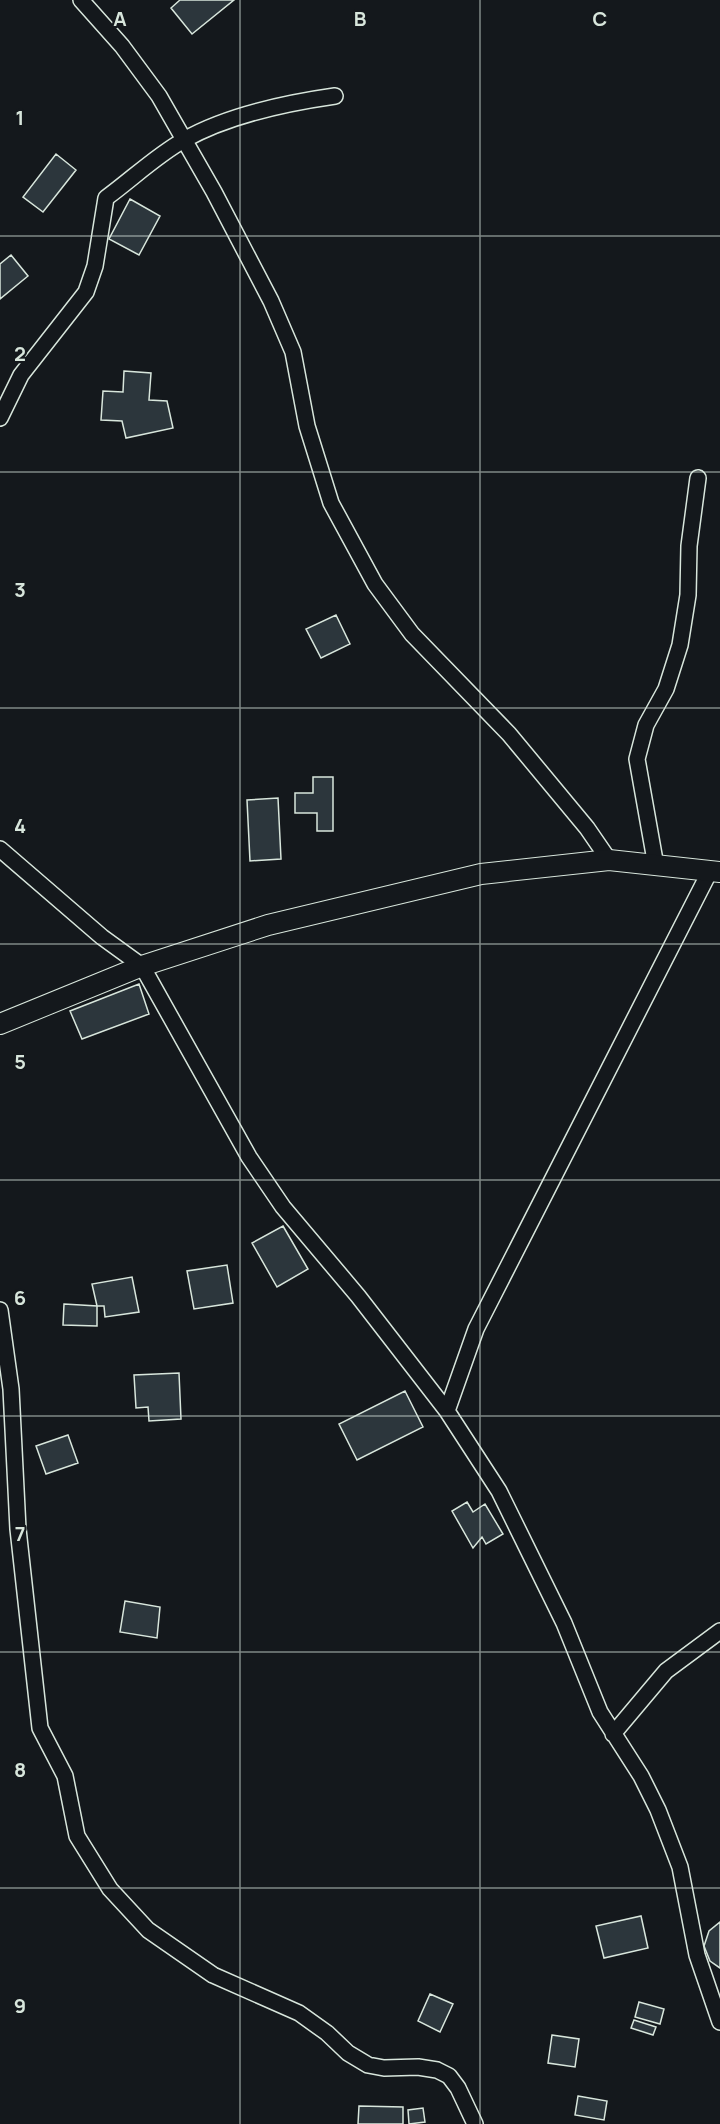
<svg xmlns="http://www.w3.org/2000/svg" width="720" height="2124" font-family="Manrope,sans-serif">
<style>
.building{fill:#2c363c;stroke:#d8e6dc;stroke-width:1.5}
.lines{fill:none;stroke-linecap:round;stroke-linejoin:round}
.street-casing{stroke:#d8e6dc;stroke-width:18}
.secondary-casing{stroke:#d8e6dc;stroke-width:22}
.street{stroke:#14181c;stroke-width:15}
.secondary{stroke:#14181c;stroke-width:20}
.grid{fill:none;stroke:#d8e6dc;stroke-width:1.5;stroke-opacity:0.55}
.grid-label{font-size:20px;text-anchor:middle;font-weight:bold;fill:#d8e6dc;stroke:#14181c;stroke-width:4.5;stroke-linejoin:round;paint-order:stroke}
</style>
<rect width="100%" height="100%" fill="#14181c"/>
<path class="building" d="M180 0H234L192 34 171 8Z
M56 154 76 170 43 212 23 197Z
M130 199 160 216 139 255 109 239Z
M11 255 28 276 0 299V264Z
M124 371 151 373 149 400 167 401 173 428 126 438 122 421 101 420 103 391 123 392Z
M336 615 350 644 321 658 306 629Z
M313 777H333V831H317V813H295V793H313Z
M278 798 281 859 250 861 247 800Z
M139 984 149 1014 82 1039 70 1011Z
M283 1226 308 1269 277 1287 252 1243Z
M227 1265 233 1303 194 1309 187 1271Z
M132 1277 139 1312 105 1317 104 1306H97L92 1284Z
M64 1304 97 1306V1326L63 1325Z
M179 1373 181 1419 149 1421 148 1407 136 1408 134 1375Z
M405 1391 423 1427 357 1460 339 1424Z
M68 1435 78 1463 46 1474 36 1446Z
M467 1502 473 1512 485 1504 503 1534 486 1544 482 1537 473 1548 452 1511Z
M125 1601 160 1607 157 1638 120 1632Z
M641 1916 648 1948 604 1958 596 1926Z
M720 1922V1968L710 1961 704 1946 709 1931Z
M430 1994 453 2004 440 2032 418 2021Z
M639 2002 664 2009 660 2024 635 2017Z
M634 2020 656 2027 653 2035 631 2028Z
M552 2035 579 2039 575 2067 548 2063Z
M578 2096 607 2101 604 2120 575 2115Z
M359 2106 403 2107V2124H358Z
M423 2108 425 2122 409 2124 408 2110Z"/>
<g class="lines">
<g class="street-casing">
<path id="street" d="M81 0 122 46 159 96 214 192 271 301 293 352 307 426 331 503 375 584 412 634 509 734 587 828 609 860
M0 418 21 375 86 292 95 266 106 198C132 179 157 155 184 140 228 115 286 103 335 96
M0 849 102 937 142 966 249 1157 283 1207 358 1296 447 1411 499 1491 564 1623 600 1712 641 1776 658 1810 680 1867 697 1955 720 2022
M656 866 637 759 646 725 666 689 680 645 688 595 689 546 698 478
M0 1310 11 1389 18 1529 40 1728 65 1776 77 1836 110 1889 148 1930 213 1975 299 2013 327 2033 348 2053 368 2065 384 2068 418 2067 437 2070 449 2076 458 2088 475 2124
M447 1411 476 1329 710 871
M613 1734 666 1671 720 1631"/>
</g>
<g class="secondary-casing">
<path id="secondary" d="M0 1024 142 966 268 925 481 874 609 860 720 872"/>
</g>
<use href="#street" class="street"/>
<use href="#secondary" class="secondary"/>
</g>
<path class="grid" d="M240 0V2124M480 0V2124M0 236H720M0 472H720M0 708H720M0 944H720M0 1180H720M0 1416H720M0 1652H720M0 1888H720"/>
<g class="grid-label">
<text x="120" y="26">A</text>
<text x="360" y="26">B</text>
<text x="600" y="26">C</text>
<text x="20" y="125">1</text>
<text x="20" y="361">2</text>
<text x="20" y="597">3</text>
<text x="20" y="833">4</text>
<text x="20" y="1069">5</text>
<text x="20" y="1305">6</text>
<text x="20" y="1541">7</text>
<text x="20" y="1777">8</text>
<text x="20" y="2013">9</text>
</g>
</svg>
